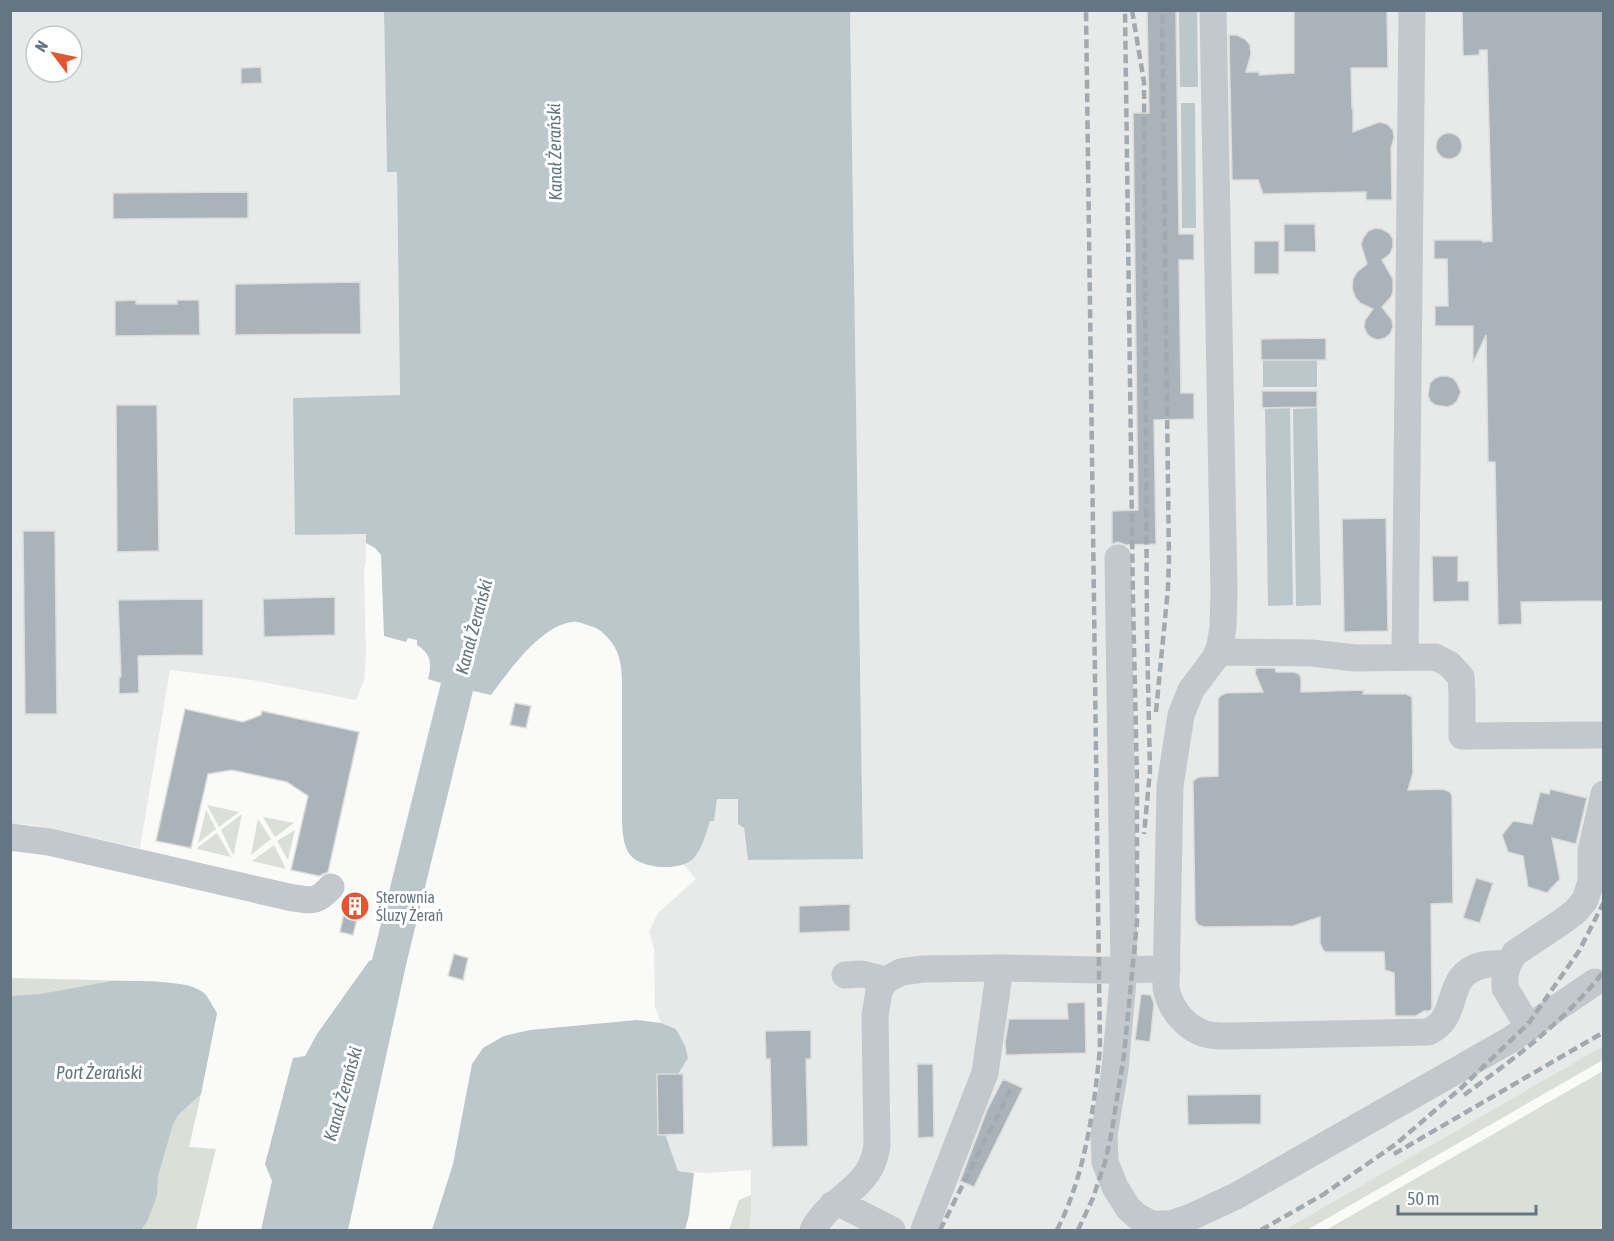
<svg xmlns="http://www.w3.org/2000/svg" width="1614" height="1241" font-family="'Asap Condensed',sans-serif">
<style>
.built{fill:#e8e9e9;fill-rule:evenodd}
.green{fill:#dadfd7}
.water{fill:#bbc7cb}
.building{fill:#aab3b9;stroke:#dcdcda;stroke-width:1.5}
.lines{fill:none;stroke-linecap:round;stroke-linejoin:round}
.minor{stroke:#c3c8cc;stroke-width:27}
.rail{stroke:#a2aab0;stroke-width:4.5;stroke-dasharray:9 4.5;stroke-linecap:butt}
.labels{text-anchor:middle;stroke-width:6;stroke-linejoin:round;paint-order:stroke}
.poi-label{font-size:16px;fill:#657683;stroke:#fff;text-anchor:start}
.water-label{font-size:18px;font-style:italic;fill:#60757c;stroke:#fff}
</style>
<rect width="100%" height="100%" fill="#fafaf8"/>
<path class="built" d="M11 11H384L387 171 397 172 400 396 294 398 366 534V559L364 573 366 655 364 680 356 700 252 680 170 670 140 848 32 825 11 824ZM36 36H72V72H36Z
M850 11H1603V1046L1284 1230H753L749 1228 751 1213V1170L706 1173 678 1171 665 1135 657 1074H678L677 1029 661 1023 655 1006 654 948 649 931 658 913 696 879 683 864 691 861 702 844 710 821 714 820 717 799H738V823L744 828 748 860 863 859Z"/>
<path class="green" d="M207 805 239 812 219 827Z
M206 810 216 829 198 843Z
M242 814 234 853 233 855 221 830Z
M263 817 294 823 275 837Z
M258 819 271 839 251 855Z
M295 830 288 860 277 841Z
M217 833 231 857 197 849 198 847Z
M274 845 286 869 252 861Z
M10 978 140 981 188 985 204 993 136 990 11 1003Z
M217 1013 198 1108 189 1147 216 1149 196 1230H54Z
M1603 1046V1060L1307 1230H1284Z
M1603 1071V1230H1326Z
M751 1195V1213L749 1228 753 1230H729L739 1200Z"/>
<path class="water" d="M384 11H850L863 859 748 860 744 828 738 824V799H717L714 821H710C706 834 702 849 693 859 680 871 645 869 632 857 623 848 623 834 622 822V679C621 659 618 647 603 633 598 628 594 627 587 625 583 624 578 621 573 622 542 624 508 672 491 695L473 691 406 965 348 1230H261L272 1181 265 1164 293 1058 305 1056 317 1034 369 961 372 960 441 683 428 679C432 663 431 654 417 645V640L408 638 406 642 384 636 381 555 375 548 366 543V534L295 535 293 398 400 395 397 172H387Z
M1179 11H1197L1198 87H1180Z
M1181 103H1195L1196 228H1182Z
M1263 360H1317V387H1263Z
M1290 408 1293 605 1268 606 1265 409Z
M1317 408 1321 605 1296 606 1293 409Z
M112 981C133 981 189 979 204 993 209 998 213 1007 217 1013L201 1094 178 1115 173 1124 158 1176 157 1195 148 1220 141 1230H11V996L41 994Z
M637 1020 661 1023 676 1029 685 1046 688 1058 678 1074H657L665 1134 678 1171 694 1173 689 1215 685 1230H432L453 1164 472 1064 483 1048 504 1036 530 1030Z"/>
<path class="building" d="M1147 10H1176L1179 234H1194V260H1179L1181 393H1194V419L1154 420 1156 544 1126 545 1118 542 1112 544V511L1138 510 1133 113H1149Z
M1294 10H1387L1388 68H1351L1352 108 1353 107V132L1379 122 1387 124 1393 130 1394 138 1391 148 1392 200H1366V192L1263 194 1258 180H1232L1229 35H1237L1245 39 1250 45 1251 54 1246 72H1259V75L1294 73Z
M1462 10H1604V601L1521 602 1522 624 1498 625 1495 462H1488L1486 335 1473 363V326H1435V306H1448L1447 259H1434V240H1482L1483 242 1492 241 1487 50H1480L1479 55 1463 56Z
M261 67 262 83 241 84V68Z
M1436 146a13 13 0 1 1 26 0a13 13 0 1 1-26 0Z
M248 192V218L113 219V193Z
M1284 224H1315L1316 252H1284Z
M1375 228 1382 229 1389 233 1393 239V247L1390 254 1382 260 1393 279V292L1391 297 1382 307 1392 320 1393 327 1390 334 1385 338 1378 340 1372 338 1367 334 1364 327 1365 320 1373 309 1360 303 1355 297 1352 288 1353 279 1357 272 1367 264 1361 245 1363 238 1368 231Z
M1254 241H1279V274H1254Z
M360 282 361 334 235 335V284Z
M136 300V304H177V300H199L200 335 115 336V301Z
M1324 338 1326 339V360H1261V339Z
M1441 376H1447L1453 378 1457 383 1461 392 1457 401 1453 405 1447 407 1435 405 1430 401 1428 395 1430 383 1435 378Z
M1262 391H1317V407L1262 408Z
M116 405H157L159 551 117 552Z
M1386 518 1388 631 1344 632 1342 519Z
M23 531H55L57 714H25Z
M1432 556H1458V581H1469V601L1433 602Z
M335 597V635L264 637 263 599Z
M203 599V655L138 656 139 693 119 694V677H121L118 600Z
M1256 668H1275L1276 672H1294L1299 674 1301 678V692L1364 690 1363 694H1406L1412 697 1413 773 1408 790 1443 789 1450 792 1452 796 1453 903 1431 904 1432 1008 1430 1011H1424L1416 1016H1395L1394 973 1385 970 1384 952H1326L1323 950 1320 943V917L1293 926 1204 927 1198 925 1195 920 1193 781 1199 777 1218 776V699L1220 696 1226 693 1263 692 1255 673Z
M515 703 531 706 526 728 510 725Z
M185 709 243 722 261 715 262 711 359 732 328 872 319 876 291 870 308 796 287 782 232 770 208 774 191 848 156 841Z
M1550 789 1587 798 1576 844 1552 838 1560 879 1547 893 1528 887 1523 856 1508 852 1502 835 1513 821 1532 824 1540 792 1549 794Z
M1476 878 1493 883 1480 923 1463 918Z
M348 895 365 899 361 916 358 915 353 935 340 932Z
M850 904V931L799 933V906Z
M454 954 468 958 463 980 448 976Z
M1141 994 1151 995 1154 1004 1150 1042 1135 1040Z
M1085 1002 1086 1053 1006 1055 1005 1042 1009 1019H1068L1067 1003Z
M811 1030V1059H806L808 1146 772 1147 770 1059H766L765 1031Z
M917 1064H933L934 1137 918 1138Z
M657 1074H683L684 1134 658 1135Z
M1003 1079 1023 1088 974 1187 960 1181 987 1110Z
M1261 1094V1124L1188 1125 1187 1095Z"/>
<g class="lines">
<path class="minor" d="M1213 10 1224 593 1223 627 1220 646 1215 658 1191 690 1181 715 1170 786 1166 988C1170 1009 1187 1031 1210 1035 1216 1036 1223 1036 1229 1036L1428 1032C1463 1017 1441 975 1483 965 1491 963 1500 964 1508 964
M1118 558 1124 970 1115 1069 1104 1135 1105 1162 1115 1187 1128 1208 1138 1217 1152 1224H1170L1191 1217 1236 1196 1510 1040 1595 982
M1218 652 1311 653 1356 658 1435 657 1449 664 1461 677 1462 695V736L1604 735
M1405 656 1412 10
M10 837 49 842 293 898C313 901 317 902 331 887
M845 975 862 974 886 980
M1529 1028 1505 988V975L1508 964 1515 953 1563 921 1576 911 1585 900 1591 882V851L1604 794
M832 1205 841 1204 892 1230
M813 1230C825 1205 852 1195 867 1173 873 1165 875 1156 877 1146L875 1016 879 991 886 980 901 972 923 969 1000 968 1099 970 1167 969
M924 1230 985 1073 1000 968"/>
<path class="rail" d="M1132 10 1144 82 1147 634 1150 771 1144 834
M1156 712 1168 588 1169 561 1162 10
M1464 1095C1514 1059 1565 1021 1604 971
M1394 1154 1604 1032
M1321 1196 1396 1144 1461 1088 1528 1024 1579 951 1604 902
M940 1230 1012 1087
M1057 1230C1085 1175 1094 1110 1100 1048L1086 10
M1078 1230 1093 1198 1105 1162 1111 1136 1124 1055 1137 922V779L1133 601 1125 10
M1261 1230 1326 1193"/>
</g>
<defs>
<g id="building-disc" transform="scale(1.5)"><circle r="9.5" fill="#e4572e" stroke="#fff"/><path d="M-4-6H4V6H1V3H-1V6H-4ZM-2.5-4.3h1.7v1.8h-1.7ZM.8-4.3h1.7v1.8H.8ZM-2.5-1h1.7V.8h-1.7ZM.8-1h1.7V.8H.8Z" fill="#fff"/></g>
</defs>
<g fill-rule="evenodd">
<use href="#building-disc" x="355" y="906"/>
</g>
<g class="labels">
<g class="poi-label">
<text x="376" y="903">Sterownia<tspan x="376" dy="18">Śluzy Żerań</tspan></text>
</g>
<g class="water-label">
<text transform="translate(555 152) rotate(-91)" y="6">Kanał Żerański</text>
<text transform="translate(474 627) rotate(-75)" y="6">Kanał Żerański</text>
<text x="99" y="1079">Port Żerański</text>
<text transform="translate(343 1094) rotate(-74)" y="6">Kanał Żerański</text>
</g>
</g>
<rect width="1614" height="1241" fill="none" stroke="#657683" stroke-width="24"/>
<g transform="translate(54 54) rotate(302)"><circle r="28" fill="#ffffff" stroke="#c1c8cd" stroke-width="1.5"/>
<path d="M0-4.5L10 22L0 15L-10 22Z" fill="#e4572e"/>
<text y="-9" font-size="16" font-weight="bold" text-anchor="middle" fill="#657683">N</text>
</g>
<path d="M1398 1205v9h138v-9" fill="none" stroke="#657683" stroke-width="3"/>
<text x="1407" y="1205" font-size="18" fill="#657683" stroke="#ffffff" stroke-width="4.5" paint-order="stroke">50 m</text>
</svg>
